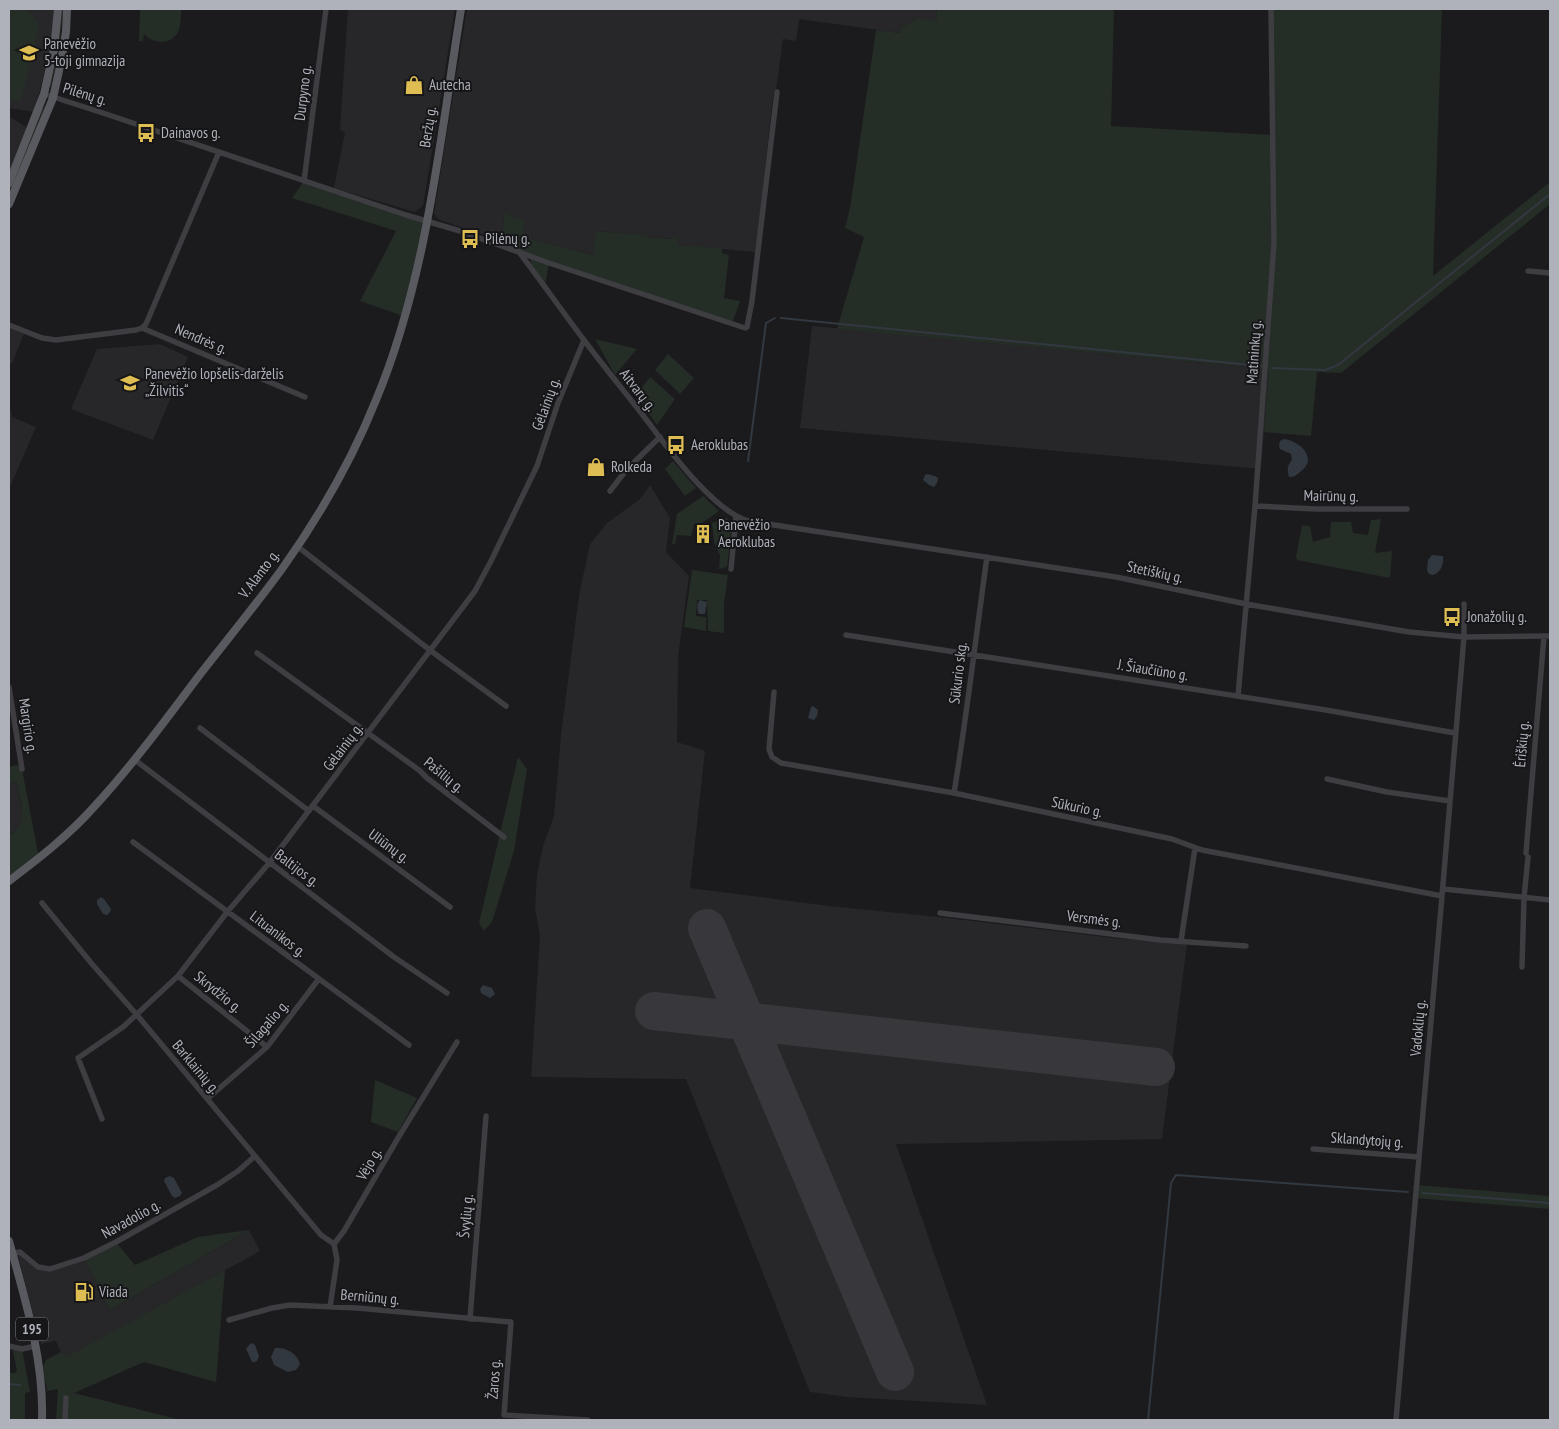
<svg xmlns="http://www.w3.org/2000/svg" width="1559" height="1429" font-family="'PT Sans Narrow',sans-serif">
<style>
.built{fill:#27272a}
.green{fill:#252d27}
.water{fill:#323840}
.lines{fill:none;stroke-linecap:round;stroke-linejoin:round}
.stream{stroke:#323840;stroke-width:2}
.runway{stroke:#38383c;stroke-width:38}
.minor{stroke:#3d3d42;stroke-width:5.5}
.major{stroke:#595a60;stroke-width:8}
.labels{text-anchor:middle;stroke-width:4;stroke-linejoin:round;paint-order:stroke}
.shield{fill:#161618;stroke:#81838a;stroke-width:1}
.shield-label{font-size:14px;font-weight:bold;fill:#afb2bb}
.poi-label{font-size:15px;fill:#afb2bb;stroke:#161618;text-anchor:start}
.street-label{font-size:15px;fill:#afb2bb;stroke:#161618}
</style>
<rect width="100%" height="100%" fill="#1b1b1d"/>
<path class="built" d="M9 9H55L47 63 34 112 9 108Z
M348 9H455L423 206 415 212 334 188 345 132 340 130Z
M467 9H937L936 22 916 18 910 23 901 27 900 33 799 19 796 41 783 39 776 90 774 91 772 103 756 252 677 245V238L673 239 645 237V235L597 231 594 255 522 237 504 213 502 241 443 221 437 218 434 213Z
M9 116 27 128 9 174Z
M812 326 1269 369 1261 469 800 428Z
M9 328 24 334 12 364 9 363Z
M160 344 188 357 153 440 71 409 97 349Z
M9 410 11 411 12 417 36 427 9 489Z
M650 485 670 518 666 552 689 576 678 657 677 742 705 751 690 888 829 906 948 918 1122 939 1187 944 1162 1139 896 1144 987 1405 847 1397 810 1392 686 1079 531 1077 540 936 535 908 537 874 543 846 554 816 561 735 579 595 590 544 607 523 640 499Z
M16 782 23 816 19 827 9 836V783Z
M249 1230 260 1251 182 1294 65 1358 61 1352 56 1341 41 1344 17 1252 43 1269 84 1258 110 1310Z"/>
<path class="green" d="M9 9C24 7 34 11 39 27L21 101 16 100 9 102Z
M61 9H63C61 35 57 61 51 87L48 86Z
M140 9H181C181 16 181 23 179 30 173 45 154 45 144 34L143 41H139Z
M937 9H1114L1111 126 1272 135 1271 9H1442L1433 276 1550 182V204L1341 373 1317 372 1311 436 1264 432 1269 369 837 329 864 237 845 228 850 208 876 30 900 33 901 27 910 23 916 18 936 21Z
M42 107 44 108 9 197V190Z
M304 181 427 220 406 317 360 301 396 231 292 198Z
M504 213 524 221 523 237 593 255 596 231 645 235V237L672 239 673 237 677 238V245L722 248V253L729 255 724 298 740 301 732 324 549 263 545 285 531 266 530 254 504 243 502 241Z
M595 339 637 349 615 375Z
M668 354 694 378 680 394 655 370Z
M650 377 675 399 657 425 636 395Z
M673 461 696 488 685 496 665 469Z
M703 496 719 511 702 523 694 524 691 536 677 535 675 544H672L677 514Z
M726 518 732 523 727 567 719 569 720 555 714 542 712 523Z
M1381 519 1375 553 1392 551 1390 578 1297 560 1296 557 1302 525 1310 526 1313 542 1330 537 1331 522H1351L1353 533 1368 535 1371 520Z
M692 570 728 575 724 604V633L708 631 707 600H697L696 616 706 617V631L684 627Z
M518 757 527 769 514 851 492 922 484 931 479 923Z
M21 764 39 858 9 881V836C30 822 20 803 16 782L9 783V767Z
M375 1080 417 1098 398 1132 371 1122Z
M1416 1185 1550 1196V1209L1415 1198Z
M249 1230 110 1310 84 1258 116 1242 135 1265 198 1237Z
M225 1270 216 1382 144 1362 74 1393 181 1420H56L58 1389 47 1391 43 1367 46 1360 61 1352 66 1357Z
M12 1347 22 1349 30 1392 25 1393V1420H9V1373H15L17 1370Z"/>
<path class="water" d="M1284 439C1300 441 1319 459 1300 472 1297 475 1294 477 1289 477 1287 470 1287 465 1292 460L1291 454 1280 449 1279 446 1280 441Z
M927 474 935 476 938 478 937 483 934 487 929 485 923 480 925 475Z
M1432 555 1443 556C1444 564 1441 572 1433 575L1429 574 1427 570 1428 560Z
M700 600 707 602 705 614H699C697 610 696 604 700 600Z
M813 706 818 710 817 716 814 720 808 718 811 707Z
M101 897 104 899 111 909 110 912 107 915 103 914 97 904V900Z
M483 985 492 988 495 994 490 998 481 993 480 989Z
M170 1176 174 1178 182 1193 180 1196 175 1198 172 1196 164 1181 165 1178Z
M252 1343 255 1345 259 1356 257 1361 254 1362H252L246 1349 249 1345Z
M275 1348C286 1347 297 1353 300 1364L296 1370 288 1372 274 1365 271 1357Z"/>
<g class="lines">
<path class="stream" d="M781 318 1261 366
M1272 368 1325 370 1338 365 1550 194
M748 461 766 323 775 318
M1423 1193 1550 1203
M9 1384 20 1385
M1148 1420 1171 1183 1176 1175 1408 1192"/>
<path class="runway" d="M707 928 895 1372
M654 1011 1156 1067"/>
<path class="minor" d="M44 94 106 114 406 215 460 231 549 263 745 328 747 327 752 301 777 92
M304 181 326 9
M519 252C541 281 562 311 584 340 604 367 625 392 645 418 668 448 712 510 748 521L1116 577 1246 604 1409 632 1464 637 1550 636
M1528 271 1550 273
M9 325 42 338 56 340 136 330 142 328 146 324 219 152
M142 328 305 397
M610 491 627 469 660 437
M1255 506 1316 509H1407
M297 546 431 651 506 706
M731 569 736 517
M846 635 1326 710 1455 733
M257 653 419 770 427 778 504 837
M9 687 22 769
M774 692 769 749 772 757 781 763 954 793 1172 839 1202 850 1442 896
M1238 696 1255 506 1274 243 1271 9
M200 728 309 811
M135 760 394 957 447 993
M1327 779 1387 792 1450 801
M954 793C967 715 976 635 987 557
M313 806 450 907
M133 842 409 1045
M1526 853 1544 636
M1443 889 1550 900
M42 903 92 964 137 1015 321 1235 334 1244
M940 913 1160 940 1246 946
M1181 941 1195 848
M1522 967 1524 898 1528 857
M178 976 267 1047
M207 1099 267 1047 318 980
M102 1119 78 1058 123 1027 178 976 228 911 270 862 475 591 491 561 537 466 558 403 584 340
M1313 1149 1419 1157
M9 1254 20 1252 38 1267 50 1269 84 1258 116 1242 217 1185 238 1171 255 1156
M330 1307 337 1260 334 1244 344 1231 398 1138 457 1042
M470 1319 486 1116
M229 1320 272 1308 290 1305 357 1308 511 1322 504 1415 588 1420
M9 1346 22 1349 36 1346
M65 1420 66 1398
M1396 1420 1442 896 1464 637V604"/>
<path class="major" d="M9 183 44 94 54 49 58 9
M9 204 53 98 61 62 66 32 67 9
M9 881C38 859 68 836 93 808 131 767 164 722 198 677 226 641 255 606 282 569 319 517 352 460 376 400 427 278 440 139 461 9
M9 1241C25 1299 44 1359 42 1420"/>
</g>
<defs>
<g id="school-bare" transform="scale(1.5)"><path d="M0-5L7-2L0 1L-7-2ZM-4 1L0 2.5L4 1V4Q0 6-4 4Z" fill="#debd52" stroke="#161618" stroke-width="2.5" paint-order="stroke"/></g>
<g id="shop-bare" transform="scale(1.5)"><path d="M-5-2.5h2.3a2.7 3.5 0 0 1 5.4 0H5L5.5 6h-11ZM-1.5-2.5h3a1.5 2.3 0 0 0-3 0Z" fill="#debd52" stroke="#161618" stroke-width="2.5" paint-order="stroke"/></g>
<g id="bus-bare" transform="scale(1.5)"><path d="M-5-6H5V4H4V6H2V4H-2V6H-4V4H-5ZM-3.5-4V0h7V-4ZM-3.5 1.2v1.5H-2V1.2ZM2 1.2v1.5H3.5V1.2Z" fill="#debd52" stroke="#161618" stroke-width="2.5" paint-order="stroke"/></g>
<g id="building-bare" transform="scale(1.5)"><path d="M-4-6H4V6H1V3H-1V6H-4ZM-2.5-4.3h1.7v1.8h-1.7ZM.8-4.3h1.7v1.8H.8ZM-2.5-1h1.7V.8h-1.7ZM.8-1h1.7V.8H.8Z" fill="#debd52" stroke="#161618" stroke-width="2.5" paint-order="stroke"/></g>
<g id="fuel-bare" transform="scale(1.5)"><path d="M-5.5-6h7V0h2V4h1.3V-2.5L3-4.5l.8-.8L6-3V5H2.5V1h-1V6h-7ZM-4.2-4.7v3.2H.2V-4.7Z" fill="#debd52" stroke="#161618" stroke-width="2.5" paint-order="stroke"/></g>
</defs>
<g fill-rule="evenodd">
<use href="#school-bare" x="29" y="53"/>
<use href="#shop-bare" x="414" y="85"/>
<use href="#bus-bare" x="146" y="133"/>
<use href="#bus-bare" x="470" y="239"/>
<use href="#school-bare" x="130" y="383"/>
<use href="#bus-bare" x="676" y="445"/>
<use href="#shop-bare" x="596" y="467"/>
<use href="#building-bare" x="703" y="534"/>
<use href="#bus-bare" x="1452" y="617"/>
<use href="#fuel-bare" x="84" y="1292"/>
</g>
<g class="labels">
<rect class="shield" x="16" y="1317.5" width="32" height="23" rx="4"/>
<g class="shield-label">
<text x="32" y="1334">195</text>
</g>
<g class="poi-label">
<text x="44" y="49">Panevėžio<tspan x="44" dy="17">5-toji gimnazija</tspan></text>
<text x="429" y="90">Autecha</text>
<text x="161" y="138">Dainavos g.</text>
<text x="485" y="244">Pilėnų g.</text>
<text x="145" y="379">Panevėžio lopšelis-darželis<tspan x="145" dy="17">„Žilvitis“</tspan></text>
<text x="691" y="450">Aeroklubas</text>
<text x="611" y="472">Rolkeda</text>
<text x="718" y="530">Panevėžio<tspan x="718" dy="17">Aeroklubas</tspan></text>
<text x="1467" y="622">Jonažolių g.</text>
<text x="99" y="1297">Viada</text>
</g>
<g class="street-label">
<text transform="translate(303 93) rotate(-83)" y="5">Durpyno g.</text>
<text transform="translate(85 94) rotate(17)" y="5">Pilėnų g.</text>
<text transform="translate(428 127) rotate(-81)" y="5">Beržų g.</text>
<text transform="translate(201 339) rotate(23)" y="5">Nendrės g.</text>
<text transform="translate(1254 352) rotate(-86)" y="5">Matininkų g.</text>
<text transform="translate(638 390) rotate(52)" y="5">Aitvarų g.</text>
<text transform="translate(546 404) rotate(-70)" y="5">Gėlainių g.</text>
<text transform="translate(1331 496) rotate(1)" y="5">Mairūnų g.</text>
<text transform="translate(1155 572) rotate(12)" y="5">Stetiškių g.</text>
<text transform="translate(259 574) rotate(-53)" y="5">V. Alanto g.</text>
<text transform="translate(1153 670) rotate(9)" y="5">J. Šiaučiūno g.</text>
<text transform="translate(958 673) rotate(-83)" y="5">Sūkurio skg.</text>
<text transform="translate(28 726) rotate(81)" y="5">Margirio g.</text>
<text transform="translate(1522 744) rotate(-85)" y="5">Ėriškių g.</text>
<text transform="translate(343 747) rotate(-53)" y="5">Gėlainių g.</text>
<text transform="translate(444 775) rotate(39)" y="5">Pašilių g.</text>
<text transform="translate(1077 807) rotate(12)" y="5">Sūkurio g.</text>
<text transform="translate(389 846) rotate(36)" y="5">Uliūnų g.</text>
<text transform="translate(297 868) rotate(37)" y="5">Baltijos g.</text>
<text transform="translate(1094 919) rotate(7)" y="5">Versmės g.</text>
<text transform="translate(278 934) rotate(37)" y="5">Lituanikos g.</text>
<text transform="translate(218 992) rotate(39)" y="5">Skrydžio g.</text>
<text transform="translate(267 1024) rotate(-49)" y="5">Šilagalio g.</text>
<text transform="translate(1418 1028) rotate(-85)" y="5">Vadoklių g.</text>
<text transform="translate(196 1067) rotate(50)" y="5">Barklainių g.</text>
<text transform="translate(1367 1140) rotate(4)" y="5">Sklandytojų g.</text>
<text transform="translate(369 1164) rotate(-60)" y="5">Vėjo g.</text>
<text transform="translate(466 1216) rotate(-85)" y="5">Švylių g.</text>
<text transform="translate(131 1219) rotate(-29)" y="5">Navadolio g.</text>
<text transform="translate(370 1297) rotate(5)" y="5">Berniūnų g.</text>
<text transform="translate(494 1379) rotate(-86)" y="5">Žaros g.</text>
</g>
</g>
<rect width="1559" height="1429" fill="none" stroke="#afb2bb" stroke-width="20"/>
</svg>
